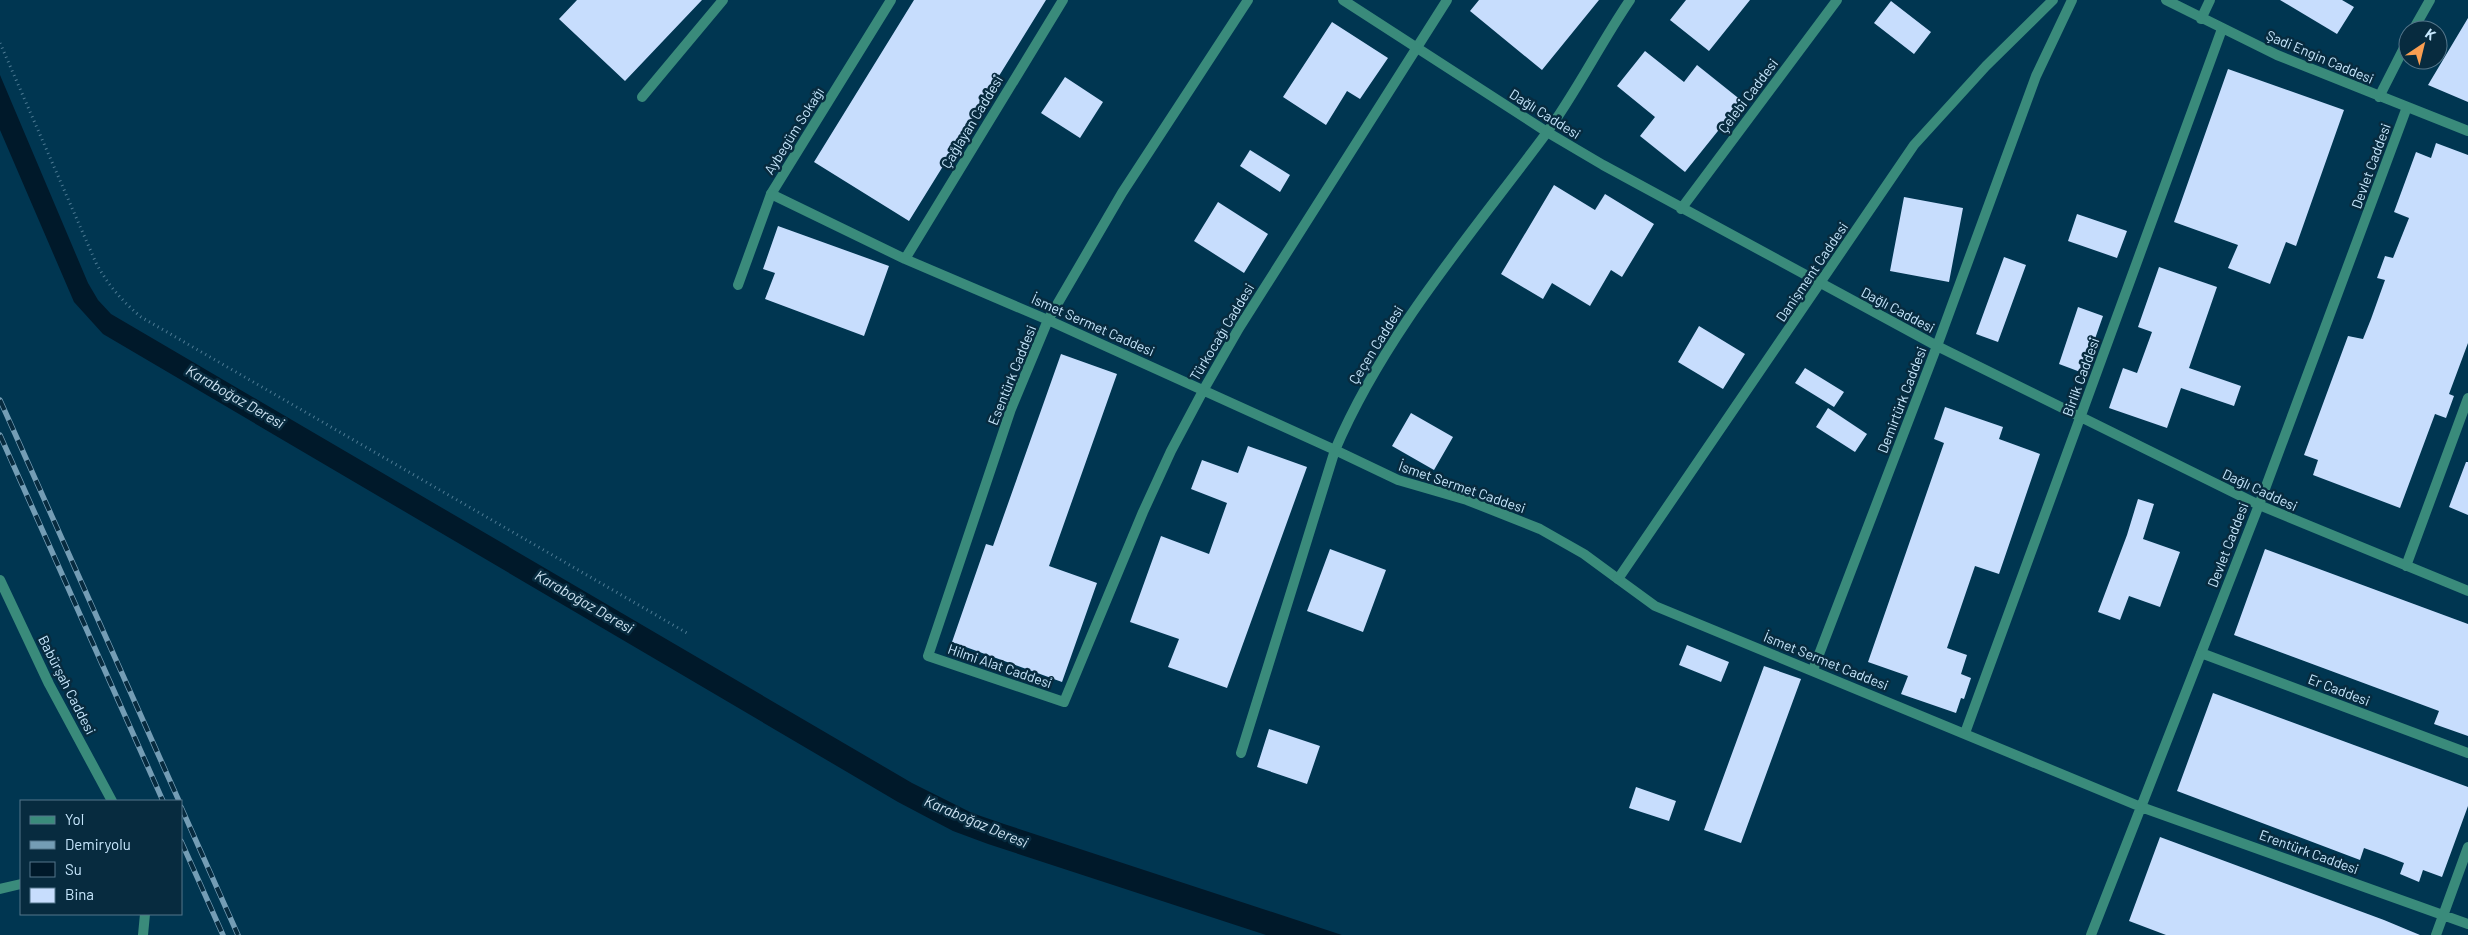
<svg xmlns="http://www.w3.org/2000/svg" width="2468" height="935" font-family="Barlow,sans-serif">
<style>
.water{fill:#00192a}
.building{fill:#c7ddfd}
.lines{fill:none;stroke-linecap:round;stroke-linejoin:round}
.path{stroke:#4d7b94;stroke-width:3;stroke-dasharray:1 4;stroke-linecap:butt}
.service{stroke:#3a8b7b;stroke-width:10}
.minor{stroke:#3a8b7b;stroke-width:10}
.tertiary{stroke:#3a8b7b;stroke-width:10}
.rail-casing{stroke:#749db5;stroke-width:5.5}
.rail{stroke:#072b3f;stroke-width:4;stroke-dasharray:11;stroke-linecap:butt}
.labels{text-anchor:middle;stroke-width:5;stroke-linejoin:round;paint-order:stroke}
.street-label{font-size:14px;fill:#c7e7fd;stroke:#072b3f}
.water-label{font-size:15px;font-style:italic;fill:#cce2f1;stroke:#072b3f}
</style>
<rect width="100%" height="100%" fill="#003651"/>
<path class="water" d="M0 75 88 283 98 300 111 314 912 783 972 813 1004 824 1342 935H1266L988 844 953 831 898 802 103 334 74 302 0 130Z"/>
<path class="building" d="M577 0H702L625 81 559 19Z
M914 0H1046L909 221 814 162Z
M1479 0H1599L1542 70 1470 11Z
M1686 0H1750L1709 51 1670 20Z
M2280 0H2342L2354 7 2337 34Z
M1891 1 1931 32 1914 54 1874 23Z
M2468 18V102L2428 85Z
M1332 22 1388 58 1360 99 1347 91 1326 125 1283 97Z
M1645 51 1684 82 1697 65 1742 101 1685 172 1640 136 1655 117 1617 86Z
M2228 69 2344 110 2296 246 2286 242 2270 284 2228 268 2238 245 2174 222Z
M1065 77 1103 102 1080 138 1041 113Z
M2436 143 2468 155V343L2449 394 2454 396 2446 418 2435 414 2400 508 2313 475 2318 460 2304 455 2348 336 2363 339 2371 319 2385 280 2377 278 2385 256 2393 258 2409 218 2394 212 2416 152 2431 158Z
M1250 150 1290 175 1280 192 1240 166Z
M1554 185 1595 210 1605 194 1654 224 1622 277 1611 270 1590 306 1552 283 1543 299 1501 274Z
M1904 197 1963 208 1949 282 1890 271Z
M1218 202 1268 234 1244 273 1194 241Z
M2077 214 2127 231 2117 258 2068 241Z
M778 226 889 266 864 336 765 299 775 273 763 269Z
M2004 257 2026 265 1998 342 1976 334Z
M2159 267 2217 287 2189 368 2241 386 2234 406 2181 388 2167 428 2109 408 2123 368 2137 373 2152 332 2138 327Z
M2078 307 2103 316 2083 373 2059 364Z
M1699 326 1745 354 1723 389 1678 362Z
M1061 354 1117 374 1049 566 1097 583 1062 682 952 642 986 544 993 546Z
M1805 368 1844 392 1834 407 1795 383Z
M1945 407 2003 427 1999 439 2040 454 1999 574 1975 566 1947 648 1967 655 1961 674 1971 678 1964 699 1961 698 1956 713 1901 694 1908 676 1868 662 1944 443 1934 439Z
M1828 408 1867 434 1855 452 1816 427Z
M1411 413 1453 437 1434 470 1392 446Z
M1248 446 1307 467 1227 688 1168 667 1179 639 1130 622 1161 536 1209 554 1227 503 1191 489 1202 460 1238 473Z
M2466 462H2468V515L2449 507Z
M2138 499 2154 504 2143 539 2180 552 2160 607 2129 596 2120 620 2098 612 2127 535Z
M1330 549 1386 570 1363 632 1307 611Z
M2265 549 2468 624V736L2434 724 2439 711 2234 635Z
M1687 645 1729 662 1721 682 1679 665Z
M1764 666 1801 679 1741 843 1704 830Z
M2213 693 2468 787V806L2442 877 2423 870 2419 882 2400 874 2404 863 2386 856 2364 848 2360 860 2177 791Z
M1269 729 1320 746 1307 784 1257 767Z
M1636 787 1676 801 1669 821 1629 808Z
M2160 837 2384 920 2420 935H2166L2129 921Z"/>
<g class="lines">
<path class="path" d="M0 43 96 263C108 285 122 301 141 317L687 633"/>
<path class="service" d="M1335 450 1398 480 1467 500 1540 529 1584 554 1618 579"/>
<path class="minor" d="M642 97 723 0
M738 285 771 194 891 0
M0 580 49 684 112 801
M0 889 21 884
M143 935 145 914"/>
<path class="tertiary" d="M1248 0 1122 193 1048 320 1011 409 928 656 1064 702 1143 512 1171 451 1204 389 1239 328 1447 0
M1343 0 1547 132 1603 165 1937 346 2259 505 2468 591
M2053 0 1986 66 1914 145 1618 579 1655 606 2141 807 2468 924
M2166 0 2277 55 2468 131
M2201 19 2210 0
M2413 30 2430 0
M2379 97 2408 40
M771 194 905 259 1048 320 1335 450
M1681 209 1837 0
M905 259 1063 0
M2406 566 2468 398
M2201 653 2468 753
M1813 670 1937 346 2036 76 2072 0
M1965 733 2222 29
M1241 753 1335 450C1385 333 1470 236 1545 135 1576 93 1600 44 1630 0
M2091 935 2259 505 2407 107
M2436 935 2468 847"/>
<g class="rail-casing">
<path id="rail" d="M0 400 179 801
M0 435 163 801
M181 807 238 935
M181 841 223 935"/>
</g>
<use href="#rail" class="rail"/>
</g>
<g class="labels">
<g class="street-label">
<text transform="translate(2320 57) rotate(23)" y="5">Şadi Engin Caddesi</text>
<text transform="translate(1748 96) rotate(-53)" y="5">Çelebi Caddesi</text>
<text transform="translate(1545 114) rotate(32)" y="5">Dağlı Caddesi</text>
<text transform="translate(972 122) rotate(-59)" y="5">Çağlayan Caddesi</text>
<text transform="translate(794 131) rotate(-58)" y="5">Aybegüm Sokağı</text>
<text transform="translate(2371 166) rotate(-70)" y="5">Devlet Caddesi</text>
<text transform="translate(1812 272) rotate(-56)" y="5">Danişment Caddesi</text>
<text transform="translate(1898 310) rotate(28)" y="5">Dağlı Caddesi</text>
<text transform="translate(1093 325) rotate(24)" y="5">İsmet Sermet Caddesi</text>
<text transform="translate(1222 332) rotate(-59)" y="5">Türkocağı Caddesi</text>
<text transform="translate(1376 345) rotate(-58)" y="5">Çeçen Caddesi</text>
<text transform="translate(1012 375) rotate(-68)" y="5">Esentürk Caddesi</text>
<text transform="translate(2081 377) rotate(-70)" y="5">Birlik Caddesi</text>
<text transform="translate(1902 400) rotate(-69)" y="5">Demirtürk Caddesi</text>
<text transform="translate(1462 487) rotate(19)" y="5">İsmet Sermet Caddesi</text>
<text transform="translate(2260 490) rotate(25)" y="5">Dağlı Caddesi</text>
<text transform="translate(2228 545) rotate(-69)" y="5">Devlet Caddesi</text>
<text transform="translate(1826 661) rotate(22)" y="5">İsmet Sermet Caddesi</text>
<text transform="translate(1000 666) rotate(19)" y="5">Hilmi Alat Caddesi</text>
<text transform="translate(67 685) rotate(63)" y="5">Babürşah Caddesi</text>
<text transform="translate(2339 690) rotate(21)" y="5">Er Caddesi</text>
<text transform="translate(2309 852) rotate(20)" y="5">Erentürk Caddesi</text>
</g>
<g class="water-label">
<text transform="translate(235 397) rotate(30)" y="5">Karaboğaz Deresi</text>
<text transform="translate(584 602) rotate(30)" y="5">Karaboğaz Deresi</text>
<text transform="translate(976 822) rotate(23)" y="5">Karaboğaz Deresi</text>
</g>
</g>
<rect x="20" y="800" width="162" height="115" fill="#072b3f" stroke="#54768b"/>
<rect x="30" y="816" width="25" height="8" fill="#3a8b7b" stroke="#54768b"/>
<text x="65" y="825" font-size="15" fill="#c7e7fd">Yol</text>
<rect x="30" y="841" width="25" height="8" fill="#749db5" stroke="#54768b"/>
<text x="65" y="850" font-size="15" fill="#c7e7fd">Demiryolu</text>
<rect x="30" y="862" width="25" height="15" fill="#00192a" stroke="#54768b"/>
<text x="65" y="875" font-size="15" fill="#c7e7fd">Su</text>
<rect x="30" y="888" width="25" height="15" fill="#c7ddfd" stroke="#54768b"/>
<text x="65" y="900" font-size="15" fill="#c7e7fd">Bina</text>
<g transform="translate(2423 45) rotate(35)"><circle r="24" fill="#072b3f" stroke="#54768b"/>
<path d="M0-4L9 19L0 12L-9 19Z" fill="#fb9e51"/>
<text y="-8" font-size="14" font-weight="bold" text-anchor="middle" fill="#c7e7fd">K</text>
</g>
</svg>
